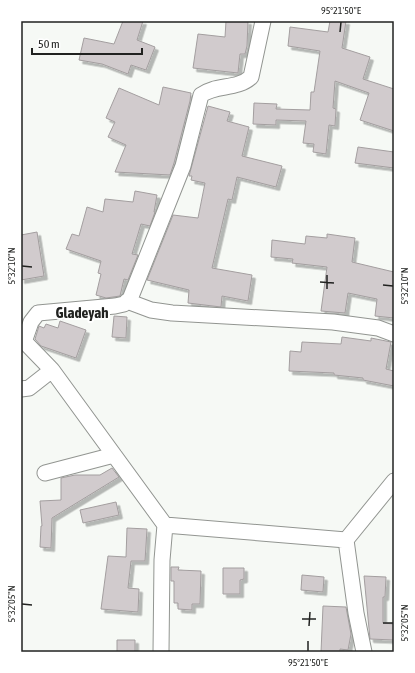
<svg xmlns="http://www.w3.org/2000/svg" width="415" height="673" font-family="'Asap Condensed',sans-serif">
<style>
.building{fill:#d1cbcd;stroke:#a39e9f;filter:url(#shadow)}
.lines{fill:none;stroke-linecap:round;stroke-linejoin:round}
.minor-casing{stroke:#929591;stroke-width:17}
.minor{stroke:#fff;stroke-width:15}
.ticks{fill:none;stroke:#212220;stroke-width:1.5}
.labels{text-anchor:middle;stroke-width:4;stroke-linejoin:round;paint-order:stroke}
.quarter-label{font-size:15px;font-weight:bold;fill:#212220;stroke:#fff}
.neatline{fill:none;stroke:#212220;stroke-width:1.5}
.ticks-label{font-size:10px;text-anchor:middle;fill:#212220}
</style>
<defs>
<filter id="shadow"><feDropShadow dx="3.5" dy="3.5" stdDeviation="0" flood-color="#0004"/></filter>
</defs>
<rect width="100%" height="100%" fill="#f6f9f5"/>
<path class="building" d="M123 21H143L137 40 155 47 146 70 131 65 128 74 102 64 79 60 84 38 114 44Z
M226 21H248L247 46 245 54H240L238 73 193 68 198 34 225 37Z
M330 21H346L342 48 370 57 363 79 394 89V131L360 120 369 93 335 81 333 108 336 109 335 126 329 125 326 154 313 152 314 144 303 143 306 121 276 120V125L253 124 254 103 277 104 276 109 310 110 311 92H314L320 51 288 46 290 27 328 32Z
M163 87 191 93 190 101 174 163 170 175 115 172 126 145 108 137 115 122 106 118 119 88 159 105Z
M208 106 230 112 227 121 249 127 242 156 282 166 276 187 237 177 232 200 228 199 212 268 252 275 248 301 222 296 221 307 188 303 189 290 147 280 173 215 198 218 205 183 191 180 192 176H189Z
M358 147 394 152V168L355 163Z
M135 191 157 195 154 212H155L150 226 141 224 132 254 138 255 128 280 124 279 120 296 106 298 96 295 101 274 98 273 101 261 66 249 72 234 79 236 87 207 103 212 105 199 133 202Z
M37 232 44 276 21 280V235Z
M327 234 355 238 352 262 394 272V318L375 316 377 299 348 293 345 313 321 311 327 267 292 263 293 259 271 257 272 240 305 244 306 236 327 238Z
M114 316 127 317 126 338 112 337Z
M60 321 86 330 76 358 41 346 35 339 39 326 44 328 46 324 58 328Z
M342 337 371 341V338L391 342 386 369 394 371V386L363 380V378L334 375V373L289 371 290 351 301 352 302 342 341 344Z
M112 468 119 477 52 518 51 548 40 547 41 526H42L40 501 61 500V478L75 475H100Z
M116 502 119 515 83 523 80 510Z
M127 528 147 529 145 561H131L128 588 139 589 138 612 101 609 108 556 126 557Z
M171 567H179L178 570 201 571 200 604H192V610L178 609V603H174V581H171Z
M223 568H244V579L240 580V594H223Z
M302 575 324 577 323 592 301 590Z
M364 576 386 577 385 597H383V623L394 624V640L370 639Z
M323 606 346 607 351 634 348 650 340 649V652H321Z
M117 640H135V652H117Z"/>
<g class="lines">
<g class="minor-casing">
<path id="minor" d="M127 301 151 310 172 313 333 322 378 328 394 334
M21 338 52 370 165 525 162 560 161 652
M24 342 31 322 38 313 115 306 124 304 130 299 183 166 201 95C216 84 237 90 251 77L263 21
M21 389 29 388 52 370
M45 473 114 455
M165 525 346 540 394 481
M346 540 356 613 364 652"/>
</g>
<use href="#minor" class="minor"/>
</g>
<path class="ticks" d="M340 32 341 22M22 266 32 267M320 282 334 283M383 285 393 286M327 289V275M22 604 32 605M302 619H316M383 623H393M309 626 310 612M308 651V641"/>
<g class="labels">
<g class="quarter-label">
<text x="82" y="318">Gladeyah</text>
</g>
</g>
<rect width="415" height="673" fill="none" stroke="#ffffff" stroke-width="44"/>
<path d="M32 48v6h110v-6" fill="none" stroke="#212220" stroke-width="2"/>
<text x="38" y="48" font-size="12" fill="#212220" stroke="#ffffff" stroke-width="3" paint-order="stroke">50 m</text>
<rect x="22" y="22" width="371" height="629" class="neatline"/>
<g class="ticks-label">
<text x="341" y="14">95°21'50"E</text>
<text transform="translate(11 266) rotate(-90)" y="4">5°32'10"N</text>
<text transform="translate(404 286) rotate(-90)" y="4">5°32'10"N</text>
<text transform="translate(11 604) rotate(-90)" y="4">5°32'05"N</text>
<text transform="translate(404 623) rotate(-90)" y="4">5°32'05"N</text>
<text x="308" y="666">95°21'50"E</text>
</g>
</svg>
